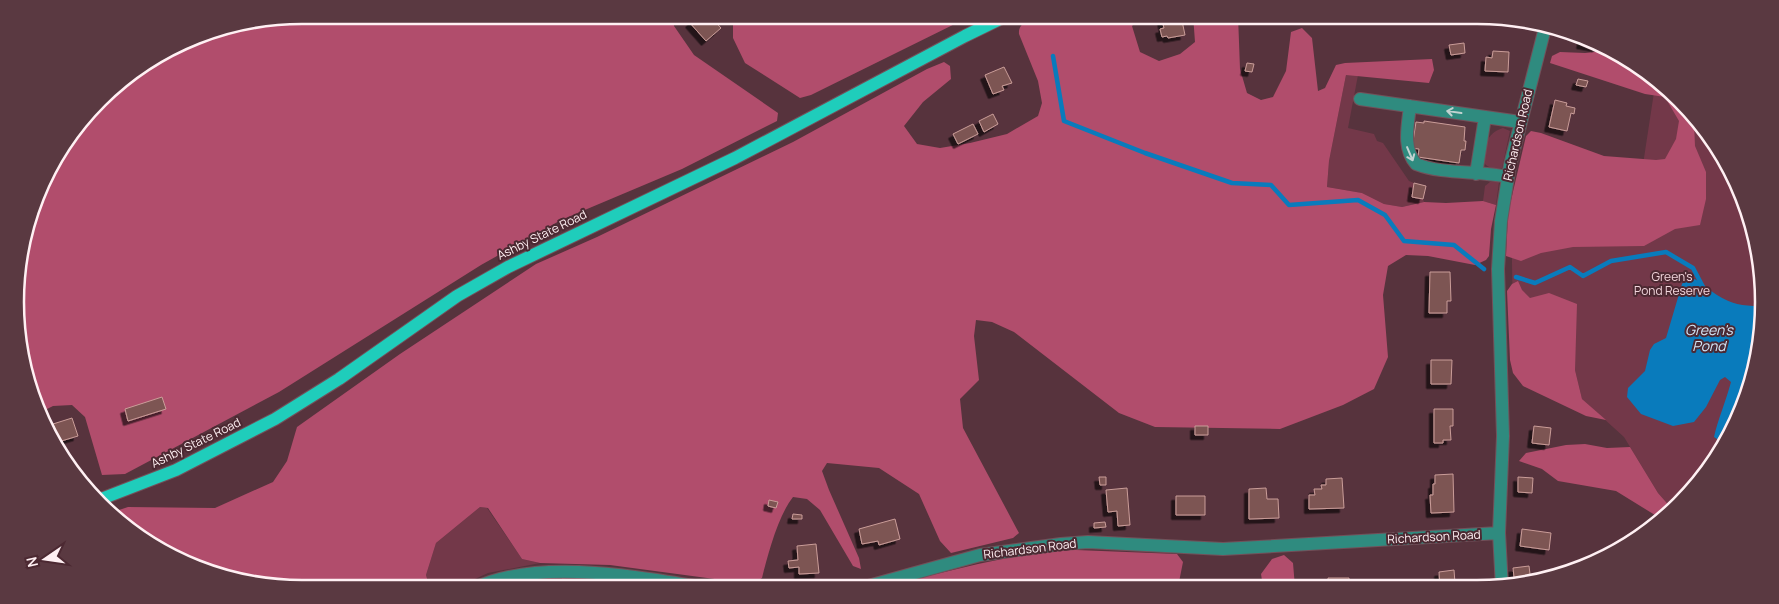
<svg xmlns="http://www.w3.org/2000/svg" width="1779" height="604" font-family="Manrope,sans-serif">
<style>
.green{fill:#733849}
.forest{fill:#b14d6c}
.water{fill:#097bbc}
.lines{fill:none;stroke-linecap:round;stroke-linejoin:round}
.stream{stroke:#097bbc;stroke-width:4.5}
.building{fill:#7d5452;stroke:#ca9d99;filter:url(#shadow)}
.minor-casing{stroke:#72515a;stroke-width:14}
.major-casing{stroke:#72515a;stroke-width:14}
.minor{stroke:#2f8b7f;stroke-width:12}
.major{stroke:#1fcdbb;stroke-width:12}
.oneway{stroke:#c1d2d0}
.labels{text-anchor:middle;stroke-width:4;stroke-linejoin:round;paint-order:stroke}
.street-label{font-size:12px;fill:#fff0f3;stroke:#4c2932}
.park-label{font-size:12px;fill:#f2d5dc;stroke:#4c2932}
.water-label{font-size:14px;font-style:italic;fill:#d2e7f8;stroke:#4c2932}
.rim{fill:none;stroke:#fff0f3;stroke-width:2.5}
</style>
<defs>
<filter id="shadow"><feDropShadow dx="-4.5" dy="4.5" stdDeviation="0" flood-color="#0009"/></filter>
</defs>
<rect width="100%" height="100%" fill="#57333d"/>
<path class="green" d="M1346 75H1358L1348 128 1374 134 1377 141 1383 143 1409 181 1414 183 1412 196 1423 199 1424 202 1402 207 1384 204 1362 193 1327 187 1329 161Z
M1656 79 1725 158 1762 264 1754 376 1725 446 1673 510 1658 493 1624 437 1582 399 1575 370 1513 326 1511 200 1637 204Z
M1503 128 1510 131 1502 168C1472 174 1480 134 1503 128Z
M1490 182H1499L1496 205 1483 201 1485 186Z
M480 507 487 508 522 559 540 563 488 573 453 589H430L426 575 436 543Z
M522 578H562L559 588H561L486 589Z"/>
<path class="forest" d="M302 15H673L674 26 694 55 778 113 777 121 682 169 561 220 481 265 279 392 125 474 102 475 85 417 72 405 53 406 41 412 25 376 17 265 45 175 113 86 192 37Z
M733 15H973L811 95 800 98 745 63 733 38Z
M1041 15H1143L1132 26 1140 52 1159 61 1180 54 1195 42 1193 15H1238L1240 69 1247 93 1261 100 1273 97 1286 71 1291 32 1302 28 1312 38 1318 91 1325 88 1336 65 1345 63 1432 59 1434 70 1429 83 1346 75 1329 161 1327 187 1362 193 1384 204 1402 207 1424 202 1446 203 1483 201 1496 205 1491 229 1489 256 1486 260 1475 265 1428 256 1406 255 1388 266 1383 295 1388 357 1374 389 1343 405 1280 429 1155 427 1119 413 1014 332 992 322 976 320 974 336 979 380 960 399 963 428 1019 533 1013 538 951 553 940 541 919 494 879 468 827 463 822 471 829 490 859 558 861 569 853 566 820 510 807 499 793 497C778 516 768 554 762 578L752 584 610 565 540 563 522 559 488 508 480 507 436 543 426 575 430 589H386L377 583 367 580 357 589H302L228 579 142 540 113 512 128 507 215 508 273 482 287 461 297 427 400 354 536 264 597 237 793 142 927 69 944 62 950 66 951 79 923 102 904 126 917 144 940 148 970 143 1007 134 1038 116 1042 103 1038 81 1019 34C1018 22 1031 19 1041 15Z
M1605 51 1651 74 1694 123 1695 146 1706 172V199L1700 225 1675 229 1644 246 1573 247 1541 253 1521 261 1506 256 1508 213 1526 136 1531 131 1541 133 1604 156 1656 160 1665 159 1676 139 1679 121 1665 97 1645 94 1550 63 1552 56 1560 52 1585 53Z
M1518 281 1522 290 1530 298 1549 293 1577 304 1575 370 1582 399 1606 420 1586 416 1523 386 1513 373 1510 360 1507 291 1512 284Z
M1585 444 1607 448 1630 447 1658 493 1673 510 1663 520 1616 491 1558 481 1542 469 1519 461 1526 453 1566 445Z
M1051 549 1177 554 1183 562 1178 587 903 588 902 585 911 580 978 564Z
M1284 555 1293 563 1295 587H1263L1261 574 1272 559Z
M562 578 616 581 626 588H559Z"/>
<path class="water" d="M1687 277C1699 278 1707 289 1717 295 1731 304 1743 306 1759 306L1754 376 1726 445 1714 437C1718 419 1726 401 1731 382L1725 377 1720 380 1706 407 1694 422 1673 426 1641 414 1627 397 1628 388 1645 371 1650 350 1654 344 1666 338 1682 284Z"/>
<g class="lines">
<path class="stream" d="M1053 56 1064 121 1145 153 1232 183 1271 185 1289 205 1358 200 1385 215 1404 241 1454 245 1484 269
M1516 277 1535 283 1570 267 1583 276 1611 261 1666 252 1693 268 1703 287"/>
</g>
<path class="building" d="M698 15H709L721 28 706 41 690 23Z
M1181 16 1185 35 1168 38 1167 36 1162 37 1160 29 1164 28 1162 20Z
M1582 40 1597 47 1581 44Z
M1464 43 1465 53 1451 55 1449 45Z
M1493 51 1509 52 1508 72 1485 71 1486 57 1492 58Z
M1247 63 1254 64 1252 72 1245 71Z
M1004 67 1012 83 1002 86 1004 90 993 94 985 75Z
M1578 79 1588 81 1586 87 1576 85Z
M1555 100 1567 103 1566 106 1575 108 1574 114 1571 113 1567 131 1549 127Z
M993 114 998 124 984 132 979 121Z
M1424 121 1465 127 1464 141H1466L1465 150H1461L1459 163 1418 157 1419 149 1412 148 1416 122 1424 123Z
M973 124 978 134 958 144 953 134Z
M1414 183 1426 186 1423 199 1412 197Z
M1430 272H1450L1451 301H1447V313H1429Z
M1431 360H1452L1451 384H1431Z
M162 397 166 409 128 421 125 409Z
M1434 409H1453V426H1450L1451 440H1443V443H1434Z
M72 418 78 436 58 442 53 424Z
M1195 426H1208V435H1195Z
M1534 426 1551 428 1549 445 1532 443Z
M1453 474 1454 512 1431 513 1430 495H1433V484H1435V475Z
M1099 477H1106V485H1100Z
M1518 477 1533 478 1532 493 1518 492Z
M1342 478 1344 508 1309 509V495H1315L1314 489H1322L1321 485H1326V479Z
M1127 488 1130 525 1118 526 1117 511 1108 512 1106 490Z
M1266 488 1267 499H1278L1279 518 1249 519V489Z
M1176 496H1205V515H1176Z
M769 500 778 502 776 508 768 506Z
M793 514 802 515V519H792Z
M895 519 900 539 879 545 878 541 862 544 859 529Z
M1105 522 1106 527 1094 528V523Z
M1522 529 1551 533 1549 550 1520 546Z
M816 544 819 573 799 574V567L789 568 788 561 798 560 797 546Z
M1529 566 1531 582 1515 586 1513 568Z
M1454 570 1455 583H1457L1458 587H1440L1439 572Z
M1328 578H1349V587H1310L1309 583H1319V587L1328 586Z"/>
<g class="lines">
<g class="minor-casing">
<path id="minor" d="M1360 99 1520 122
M1410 106C1408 125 1402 148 1416 164 1444 175 1479 170 1508 177
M1476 174 1485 117
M1502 587 1499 533 1503 436 1498 269 1501 221 1510 165 1546 24
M861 588 980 555 1061 544 1088 542 1223 549 1499 533
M473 589C537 557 638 577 707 588"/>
</g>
<g class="major-casing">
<path id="major" d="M101 499 176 470 275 419 339 379 457 296 508 267 735 158 965 36 1008 15"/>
</g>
<use href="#minor" class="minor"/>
<use href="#major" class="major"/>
</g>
<defs><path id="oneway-shaft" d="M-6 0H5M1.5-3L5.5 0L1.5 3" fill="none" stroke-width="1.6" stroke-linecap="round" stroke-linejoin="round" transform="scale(1.25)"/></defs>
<g class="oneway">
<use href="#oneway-shaft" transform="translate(1454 112) rotate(-172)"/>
<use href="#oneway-shaft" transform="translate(1410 154) rotate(67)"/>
</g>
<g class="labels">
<g class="street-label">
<text transform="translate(1518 135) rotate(-77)" y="4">Richardson Road</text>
<text transform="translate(542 235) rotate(-26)" y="4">Ashby State Road</text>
<text transform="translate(196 443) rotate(-26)" y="4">Ashby State Road</text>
<text transform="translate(1434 537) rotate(-3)" y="4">Richardson Road</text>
<text transform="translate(1030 549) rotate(-7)" y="4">Richardson Road</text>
</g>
<g class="park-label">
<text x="1672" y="281">Green's<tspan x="1672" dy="14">Pond Reserve</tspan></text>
</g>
<g class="water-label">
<text x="1709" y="335">Green's<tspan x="1709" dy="16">Pond</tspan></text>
</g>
</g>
<path d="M0 0H1779V604H0ZM302 24H1477A278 278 0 0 1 1755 302V302A278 278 0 0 1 1477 580H302A278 278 0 0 1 24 302V302A278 278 0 0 1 302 24Z" fill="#5a3941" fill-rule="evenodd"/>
<path class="rim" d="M302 24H1477A278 278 0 0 1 1755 302V302A278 278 0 0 1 1477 580H302A278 278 0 0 1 24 302V302A278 278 0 0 1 302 24Z"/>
<g transform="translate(45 559) rotate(257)" stroke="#4c2932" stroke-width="4" paint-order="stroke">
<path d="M0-4L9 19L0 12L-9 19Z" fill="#fff0f3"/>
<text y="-8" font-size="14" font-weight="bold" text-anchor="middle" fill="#fff0f3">N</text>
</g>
</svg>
